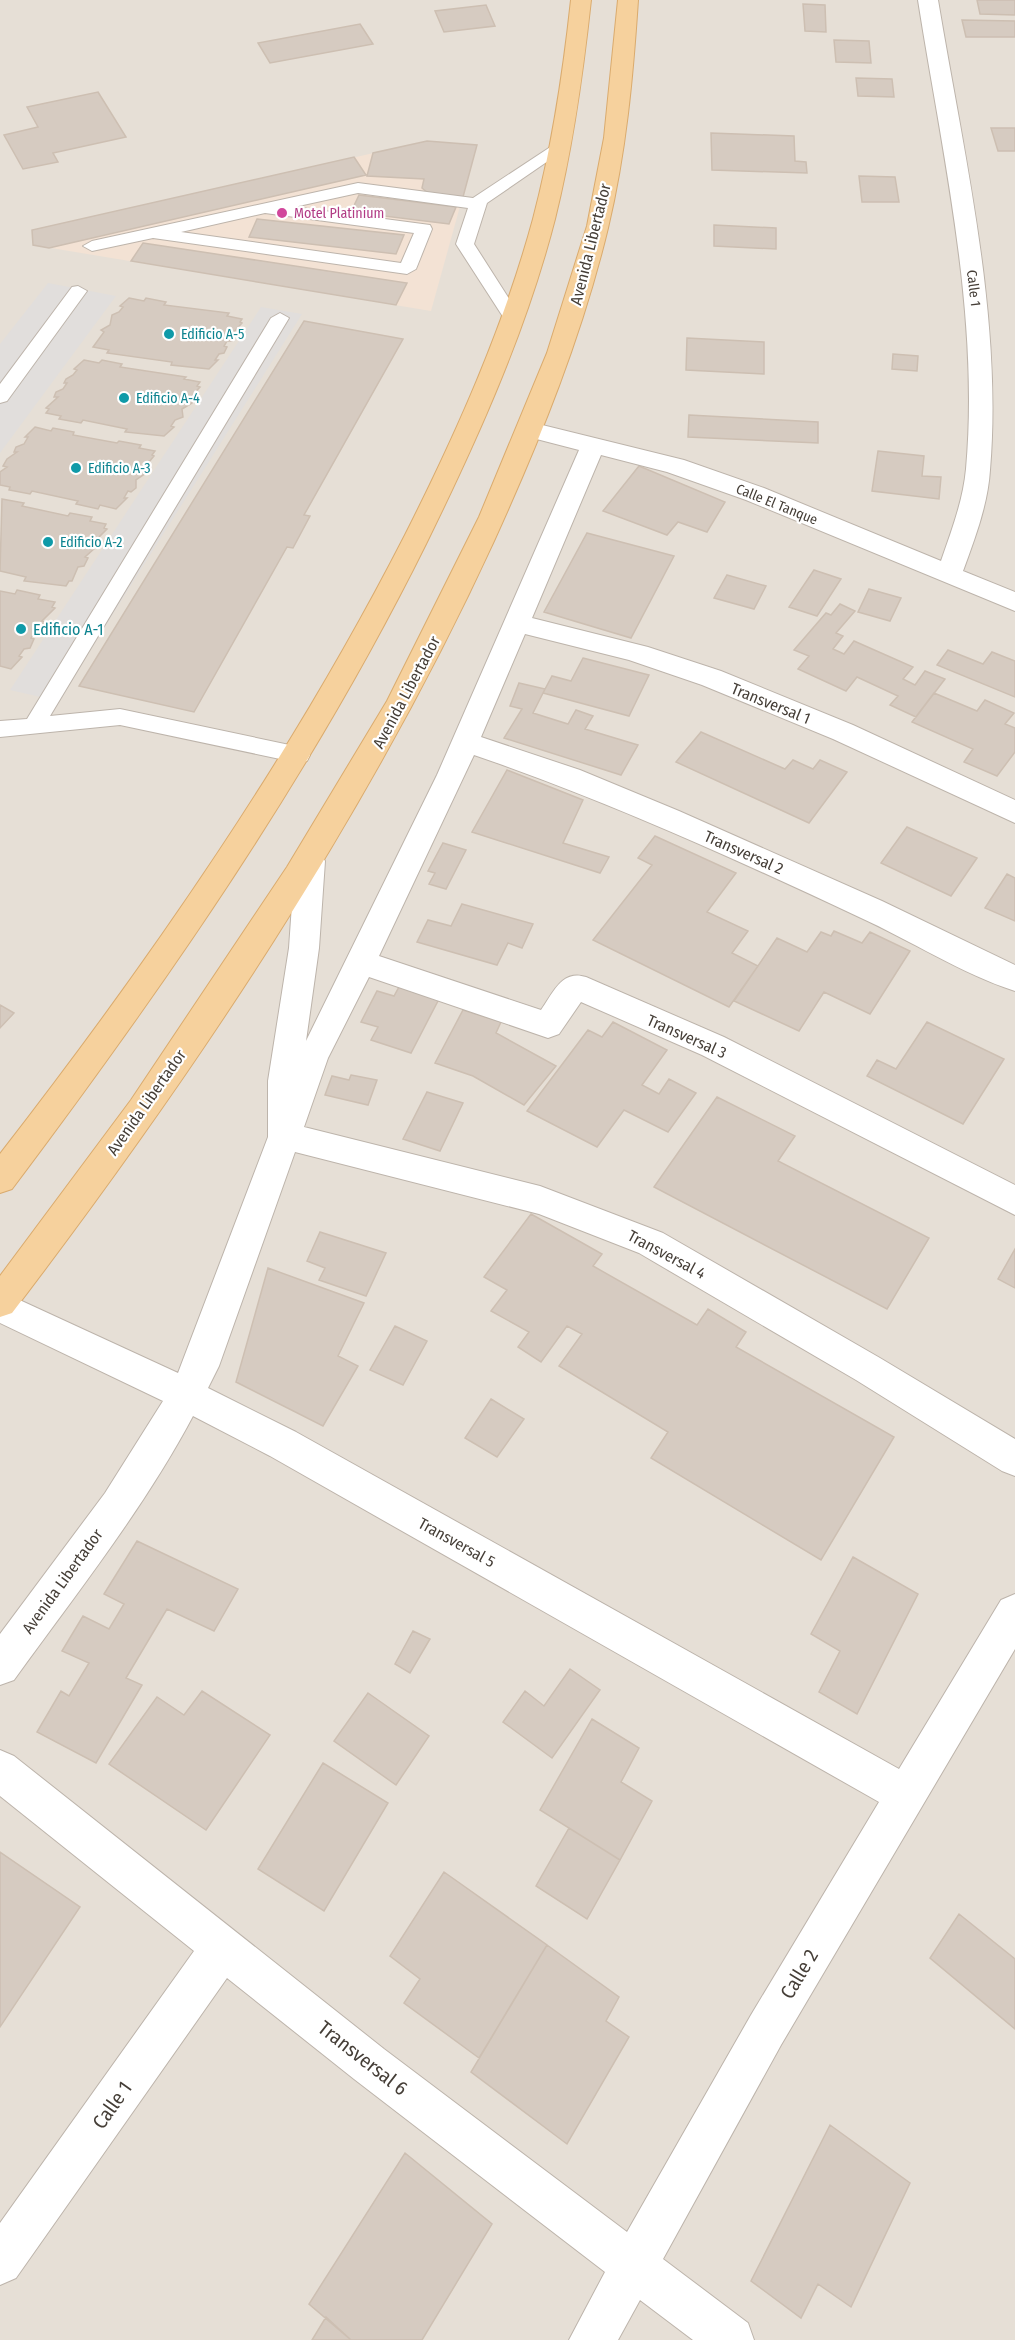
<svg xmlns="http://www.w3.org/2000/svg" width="1015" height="2340" font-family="'Fira Sans Condensed',sans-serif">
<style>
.residential{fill:#e6dfd6}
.commercial{fill:#f3e2d4}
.parking{fill:#e1dedc}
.building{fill:#d6cbc1;stroke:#cdbfb2;stroke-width:1.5}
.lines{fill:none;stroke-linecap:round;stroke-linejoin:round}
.lane-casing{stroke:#bdb4ab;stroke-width:2}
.street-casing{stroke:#bdb4ab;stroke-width:2}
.primary-casing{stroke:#daab6e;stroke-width:2}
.lane{fill:#fff;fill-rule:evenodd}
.street{fill:#fff;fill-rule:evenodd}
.primary{fill:#f6d19d;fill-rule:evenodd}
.hotel-dot{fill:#d1479c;stroke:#fff;stroke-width:2}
.culture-dot{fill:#0f9aa8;stroke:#fff;stroke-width:2}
.labels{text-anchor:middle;stroke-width:4.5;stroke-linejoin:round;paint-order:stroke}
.far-hotel-label{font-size:14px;fill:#b23c85;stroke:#fff;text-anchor:start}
.far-street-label{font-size:14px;fill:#453e37;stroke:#fff}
.far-culture-label{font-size:14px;fill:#0d838f;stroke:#fff;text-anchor:start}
.street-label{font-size:16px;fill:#453e37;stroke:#fff}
.culture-label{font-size:16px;fill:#0d838f;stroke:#fff;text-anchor:start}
.near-street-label{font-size:20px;fill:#453e37;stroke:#fff}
</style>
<rect width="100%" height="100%" fill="#f2eee8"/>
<path class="residential" d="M0 0H1015V2340H0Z"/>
<path class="commercial" d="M427 141 477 145 431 311 33 245 32 230Z"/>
<path class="parking" d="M48 283 116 296 0 453V344Z
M261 307 302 314 58 701 10 690Z"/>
<path class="building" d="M977 0H1015V15L980 14Z
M803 4 825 5 826 32 805 31Z
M486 5 495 26 444 32 435 11Z
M962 20 1015 21V37H966Z
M360 24 373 44 270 63 258 43Z
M834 40 869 41 871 63 836 62Z
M856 78 892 79 894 97 858 96Z
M98 92 126 137 53 153 58 162 23 169 4 135 38 127 27 107Z
M991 128H1015V151H998Z
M711 133 794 136 795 161 806 162 807 173 712 170Z
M427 141 477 145 463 197 428 193 422 188 424 179 367 176 373 153Z
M354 157 366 175 49 248 33 245 32 230Z
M859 176 895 177 899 202H862Z
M359 195 456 207 449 224 351 212Z
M257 219 404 235 396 254 249 237Z
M714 225 776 228V249L714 246Z
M143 243 407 283 396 305 131 261Z
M129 298 144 301 146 298 166 302 164 305 229 313 227 316 242 319 240 322 242 323 233 333 235 334 232 341H227L224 346 227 347 224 353 219 354 215 360H218L209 369 171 365 172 362 107 353 109 350 93 347 104 332 101 330 110 325 112 315 119 312 123 307 120 306Z
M304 321 403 339 304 515 310 516 293 548 287 547 194 712 79 686Z
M687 338 764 342V374L686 370Z
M893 354 918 356 917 371 892 369Z
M84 360 99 363 102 360 122 364 120 367 186 377 184 379 200 382 197 386 200 387 190 398 193 399 192 403 182 409 183 417 175 420 171 426 174 427 164 436 125 432 127 429 83 420 81 423 59 419 61 416 46 413 49 409 46 408 58 397H54L56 392 63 389 67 383H64L66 379 73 375 77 370 74 369Z
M689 415 818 422V443L688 437Z
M35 427 51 431 53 428 74 432 73 435 117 443 119 441 141 445 139 448 155 451 152 455 154 456 144 468H147L146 473 136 480V488L131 492 128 491 124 498H127L116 509 100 505 98 509 76 504 78 501 32 491 30 494 9 490 10 487 0 485V472L7 467 3 466 7 459 17 452H14L16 447 24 444 28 437H25Z
M878 451 924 456 922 476 941 477 939 499 872 491Z
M639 466 725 502 707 532 678 522 667 535 603 511Z
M2 499 24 503 22 506 68 516 70 513 92 517 90 521 106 524 104 528 107 529 95 541 98 542 96 547 85 557 88 558 84 566 78 567 72 581H69L66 586 24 581 26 577 0 571Z
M587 533 674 556 631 638 544 612Z
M814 570 841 579 817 616 789 607Z
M727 575 766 586 754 609 714 598Z
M869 589 901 598 890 621 858 612Z
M17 590 40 595 38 599 55 602 52 607 55 608 42 621 45 622 41 631 35 632 31 638 34 639 30 648 24 649 19 656 22 657 11 669 0 666V591L15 594Z
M840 604 855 611 836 633 843 636 833 649 844 654 854 641 913 667 903 679 915 685 925 671 945 679 916 717 890 705 898 696 857 677 846 691 798 669 809 656 794 650 826 613 831 615Z
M948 650 983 664 992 652 1015 661V697L937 665Z
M583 658 649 675 629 716 543 693 552 676 571 681Z
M519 683 545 689 533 713 568 724 576 710 593 716 585 729 638 745 621 775 504 738 522 709 510 706Z
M934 693 977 711 985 700 1014 713 1005 724 1015 728V752L997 776 964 762 973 749 912 722Z
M701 732 785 769 793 760 813 769 820 760 847 772 809 823 676 762Z
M507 770 583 800 563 843 609 857 600 873 472 832Z
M907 827 977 858 951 896 881 863Z
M655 836 736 873 707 912 748 931 732 953 758 966 729 1007 593 940 652 865 638 858Z
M443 843 466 850 446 889 429 884 435 873 428 871Z
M1007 874 1015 878V921L985 908Z
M462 904 533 924 522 948 508 943 497 965 417 942 428 920 451 926Z
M834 931 862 943 870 932 910 951 870 1014 824 992 799 1031 734 1001 777 938 807 952 821 932 831 936Z
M399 987 439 999 411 1053 371 1040 378 1027 361 1022 377 991 394 996Z
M0 1005 14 1013 0 1028Z
M463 1010 501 1022 496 1033 556 1066 524 1105 473 1076 435 1063Z
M613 1022 667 1050 642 1085 659 1094 669 1079 696 1093 668 1132 624 1110 597 1147 527 1111 588 1030 602 1037Z
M927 1022 1004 1059 963 1124 867 1076 877 1060 896 1069Z
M351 1075 377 1080 368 1105 325 1095 332 1076 349 1080Z
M427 1092 463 1103 440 1151 403 1139Z
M717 1097 795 1136 778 1161 929 1238 887 1309 654 1187Z
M531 1214 602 1254 593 1266 697 1325 708 1309 746 1332 736 1347 894 1437 821 1560 651 1458 668 1432 559 1366 582 1334 567 1326 541 1362 518 1347 529 1332 491 1311 507 1290 484 1277Z
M320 1232 386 1253 366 1296 319 1280 325 1268 307 1261Z
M1015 1249V1288L998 1279Z
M268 1268 364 1303 338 1356 358 1366 323 1426 236 1382Z
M395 1326 427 1341 403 1385 370 1370Z
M491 1399 524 1419 497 1457 465 1438Z
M137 1541 238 1589 214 1631 167 1609 126 1678 142 1685 96 1763 37 1732 61 1691 69 1696 89 1663 62 1651 83 1616 109 1629 124 1604 104 1594Z
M853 1557 918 1594 857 1714 819 1692 840 1651 811 1634Z
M413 1631 430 1639 410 1673 395 1664Z
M570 1669 600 1690 552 1758 503 1722 525 1691 544 1706Z
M202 1691 270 1735 206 1830 109 1764 157 1697 184 1715Z
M368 1693 429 1736 396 1785 334 1741Z
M592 1719 639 1748 621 1782 652 1801 620 1860 540 1810Z
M323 1763 388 1803 324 1911 258 1869Z
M569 1828 620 1860 587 1919 536 1886Z
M0 1852 80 1907 0 2027Z
M444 1872 547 1945 479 2058 404 2003 420 1979 390 1956Z
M959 1914 1015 1959V2029L930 1958Z
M547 1945 619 1997 606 2021 629 2037 567 2144 471 2072Z
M830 2125 910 2183 851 2307 818 2284 801 2318 751 2281Z
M405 2153 492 2224 422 2340H351L309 2304Z
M326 2317 351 2340H312Z"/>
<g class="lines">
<g class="lane-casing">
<path id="lane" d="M561 140 567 142 569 145 567 148 487 203 474 244 522 319 513 324 507 323 456 244 468 208 358 193 294 207 430 225 432 229 416 269 407 274 153 238 92 251 83 246 92 241 358 183 473 198ZM265 213 414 233 401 263 181 232Z
M78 286 87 291 7 401 0 403V384L72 287Z
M280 313 289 318 50 716 120 709 299 747 307 749 310 755 307 761 299 763 120 725 0 737V721L27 719 271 318Z"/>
</g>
<g class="street-casing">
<path id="street" d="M918 0H938C963 151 1003 317 990 470 988 504 975 538 963 571L1015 592V611L746 500 667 472 601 455 532 618 648 647 721 671 853 725 1015 800V823L833 739 702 685 629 660 525 634 481 737 580 770 679 811 882 901 1015 965V991C962 974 910 940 859 917 733 858 606 800 474 755L379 956 541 1010C553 993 562 969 586 977L724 1037 1015 1185V1215L702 1055 581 1002 559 1034 548 1038 369 977 328 1058 304 1127 540 1186 663 1233 880 1358 1015 1439V1476L1002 1471 856 1380 639 1253 539 1214 295 1152 219 1366 208 1388 296 1432 899 1769 1001 1600 1015 1594V1649L781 2045 663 2259 748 2323 754 2340H693L640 2300 618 2340H569L605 2272 354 2079 227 1978 16 2278 0 2285V2223L194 1951 0 1796V1750L14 1756 384 2049 627 2232 751 2015 879 1802 270 1456 193 1416C143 1510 76 1594 14 1680L0 1685V1634L105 1493 163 1401 0 1323V1291L178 1373 268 1137V1081L289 948 295 861 300 853 310 850 320 853 325 861 319 948 306 1041 437 775 579 450 521 435 518 430 521 425 530 422 684 460 764 488 941 561C951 532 963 501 966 469 980 314 942 153 918 0Z"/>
</g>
<g class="primary-casing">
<path id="primary" d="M571 0H591C583 74 573 147 555 219 526 332 477 440 426 544 312 774 166 984 12 1189L0 1193V1154C152 958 292 756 405 535 456 434 503 329 533 219 552 147 563 74 571 0Z
M618 0H638C633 77 626 153 608 228 582 336 540 440 494 541 368 815 195 1073 12 1313L0 1317V1276L131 1100 287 867 387 701 479 517 547 353 587 226 604 138Z"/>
</g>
<use href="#lane" class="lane"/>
<use href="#street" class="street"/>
<use href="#primary" class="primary"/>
</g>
<circle class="hotel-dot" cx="282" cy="213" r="6"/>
<g class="culture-dot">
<circle cx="169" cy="334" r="6"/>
<circle cx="124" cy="398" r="6"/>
<circle cx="76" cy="468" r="6"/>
<circle cx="48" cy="542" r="6"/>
<circle cx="21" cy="629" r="6"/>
</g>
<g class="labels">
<g class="far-hotel-label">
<text x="294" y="218">Motel Platinium</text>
</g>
<g class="far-street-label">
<text transform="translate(974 288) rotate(83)" y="5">Calle 1</text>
<text transform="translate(777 504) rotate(22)" y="5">Calle El Tanque</text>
</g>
<g class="far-culture-label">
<text x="181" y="339">Edificio A-5</text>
<text x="136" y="403">Edificio A-4</text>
<text x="88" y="473">Edificio A-3</text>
<text x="60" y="547">Edificio A-2</text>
</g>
<g class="street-label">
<text transform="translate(590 244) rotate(-76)" y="6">Avenida Libertador</text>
<text transform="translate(406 692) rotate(-62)" y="6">Avenida Libertador</text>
<text transform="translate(771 703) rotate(22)" y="6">Transversal 1</text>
<text transform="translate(744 852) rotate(24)" y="6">Transversal 2</text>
<text transform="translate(687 1036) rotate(24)" y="6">Transversal 3</text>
<text transform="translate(146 1102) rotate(-55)" y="6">Avenida Libertador</text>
<text transform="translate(667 1254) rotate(28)" y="6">Transversal 4</text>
<text transform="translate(457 1542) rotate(29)" y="6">Transversal 5</text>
<text transform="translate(62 1581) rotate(-54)" y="6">Avenida Libertador</text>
</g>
<g class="culture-label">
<text x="33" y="635">Edificio A-1</text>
</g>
<g class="near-street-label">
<text transform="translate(799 1974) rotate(-59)" y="7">Calle 2</text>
<text transform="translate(363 2058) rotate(38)" y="7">Transversal 6</text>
<text transform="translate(112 2105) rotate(-55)" y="7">Calle 1</text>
</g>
</g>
</svg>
